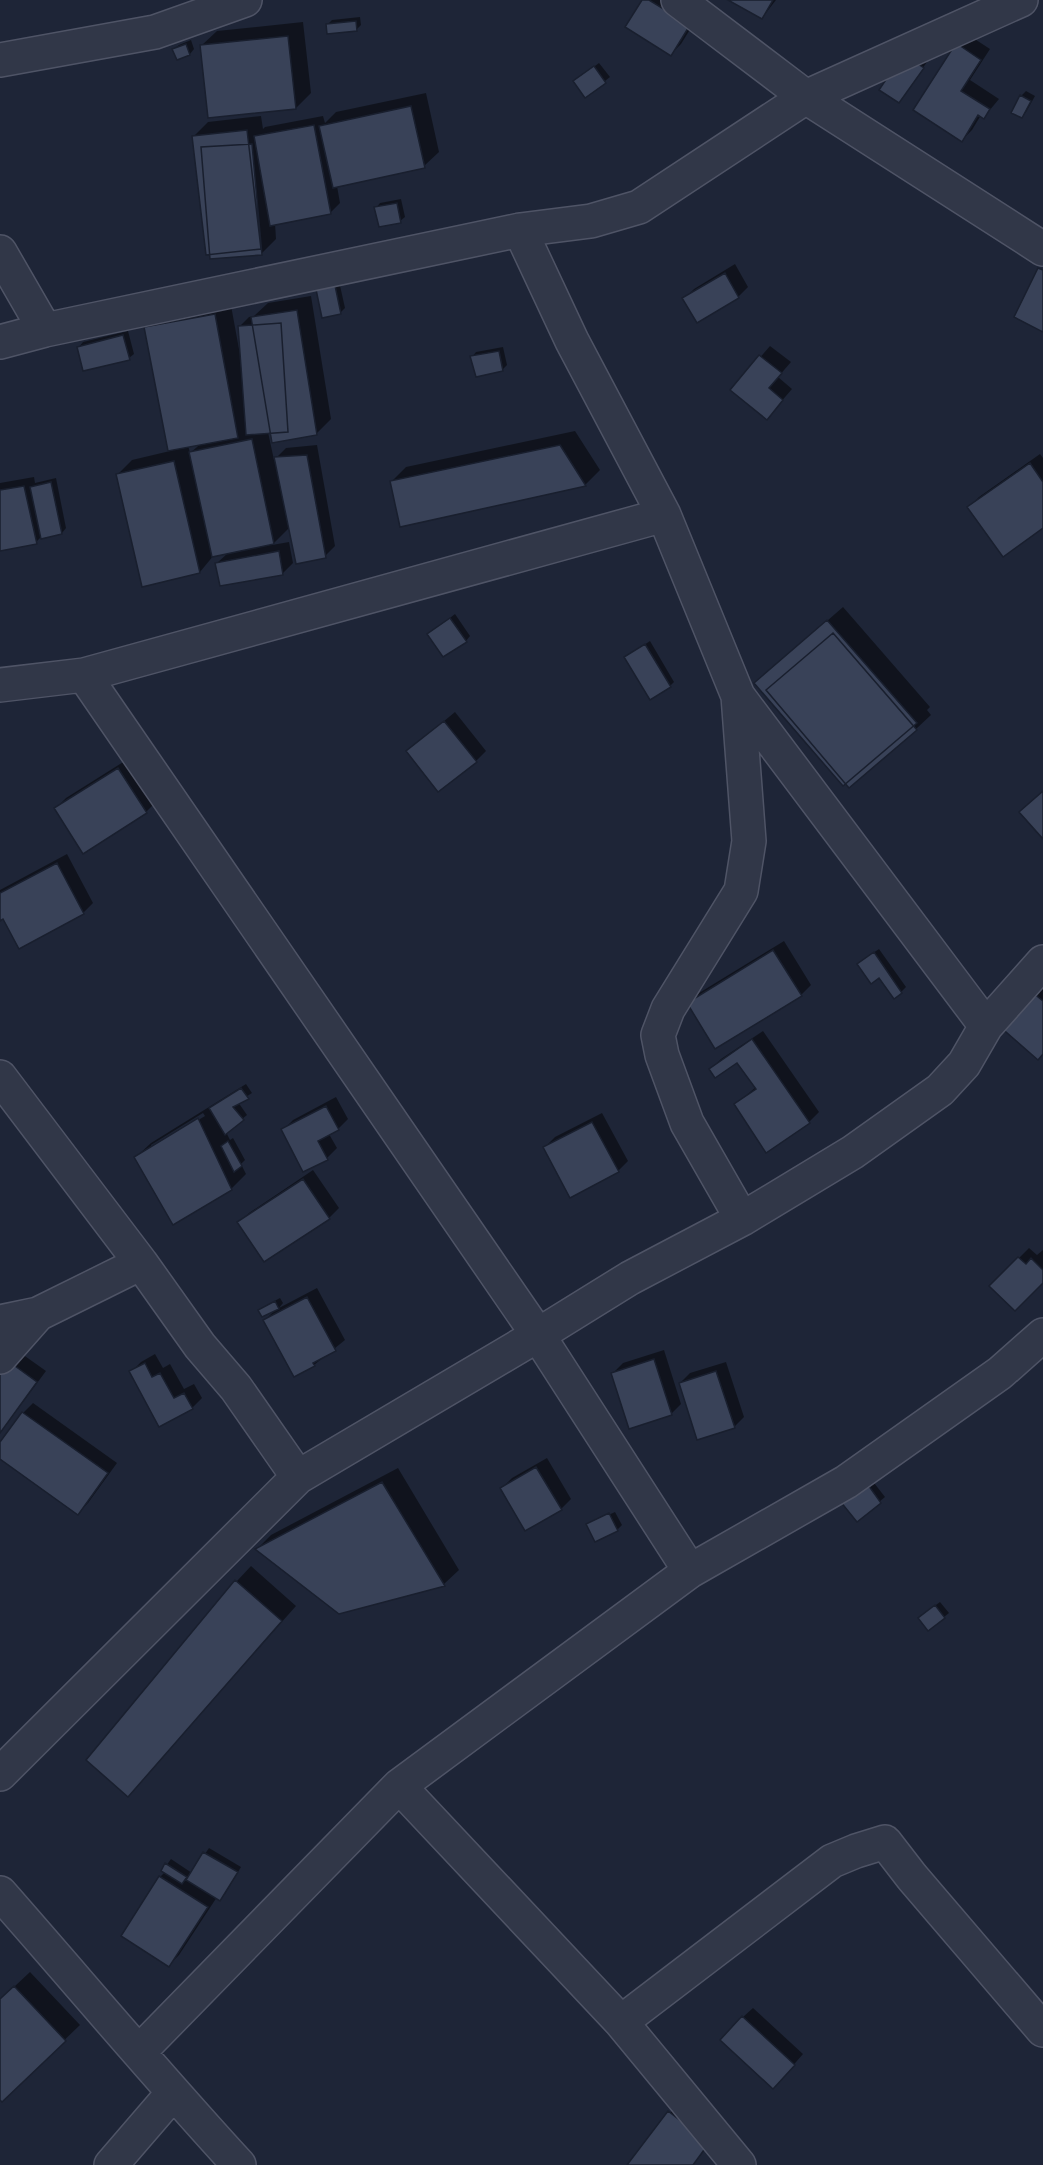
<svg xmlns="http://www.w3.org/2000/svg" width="1043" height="2165" font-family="Lato,sans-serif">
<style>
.shadow{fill:#0007;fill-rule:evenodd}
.building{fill:#394258;stroke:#191f2e;stroke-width:1.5}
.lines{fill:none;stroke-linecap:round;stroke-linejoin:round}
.minor-casing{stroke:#4f5466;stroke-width:36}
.minor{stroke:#313748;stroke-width:33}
</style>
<rect width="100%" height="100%" fill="#1e2537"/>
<path class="shadow" d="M644 0H674L699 15 681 44 671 54Z
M731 0H776L762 18Z
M360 17 361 25 356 30 327 25 332 20Z
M303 22 311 93 296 108 202 45 217 31Z
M967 34 990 49 970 80 999 99 984 117 981 115 972 130 962 140 915 110Z
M191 40 194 49 190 54 174 49 179 45Z
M909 50 927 62 899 101Z
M599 63 610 77 586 96 580 77Z
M1026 91 1035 96 1026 112 1022 116 1021 96Z
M426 93 439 152 424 166 337 186 340 203 330 213 275 223 276 239 261 254 193 137 208 122 261 116 263 129 265 127 323 116 325 123 336 112Z
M401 199 405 217 400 221 376 208 380 203Z
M735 264 748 287 738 297 697 321 684 299 694 289Z
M337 272 345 308 341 312 324 316Z
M311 296 331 419 316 434 268 432 274 460 286 448 317 445 335 546 325 556 290 527 272 545 289 542 293 563 283 573 217 563 228 553 214 555 200 572 117 475 132 460 170 451 146 327 161 313 230 300 239 349H241L239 327 249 317 254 316 268 303ZM201 443 197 447 190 453 188 445Z
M128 331 134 354 129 358 79 347 83 342Z
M770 346 791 362 778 377 792 389 767 418 732 390Z
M503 347 507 365 502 370 472 357 476 352Z
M575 431 600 470 585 485 401 525 391 482 406 467Z
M1040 454 1043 458V527L969 507 979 497Z
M34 477 35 483 56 478 66 528 62 533 41 537 36 542 0 546V483Z
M843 607 930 707 927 710 931 715 916 729 756 683Z
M455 614 470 636 466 641 429 634Z
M650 641 674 682 670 686 626 657Z
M455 712 486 751 476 761 408 751Z
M128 759 156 802 146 812 56 808 66 798Z
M67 854 93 903 83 913 19 947 3 917 0 919V890Z
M784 941 811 985 801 995 689 1003 699 993Z
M879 949 906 987 901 992 880 976 864 959Z
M1043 983V1053L1000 1025Z
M763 1031 819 1112 809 1122 735 1105 756 1087 738 1061 711 1069 721 1059Z
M246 1084 252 1093 238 1102 247 1115 226 1132 230 1140 233 1138 245 1160 241 1164 246 1174 231 1189 136 1157 151 1143ZM203 1113 205 1116 151 1149V1145Z
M336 1097 348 1119 338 1129 329 1134 337 1148 327 1158 283 1130 293 1120Z
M602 1113 628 1161 618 1171 545 1147 555 1137Z
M313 1170 339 1208 329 1218 239 1223 249 1213Z
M1029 1248 1037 1255 1043 1250V1281L991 1286Z
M317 1288 345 1340 314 1365 264 1321 275 1310H260L265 1306 280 1298 283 1303 279 1308Z
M15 1349 46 1371 0 1433V1367Z
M664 1350 681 1404 671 1414 613 1373 623 1363Z
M155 1354 163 1368 170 1364 184 1389 194 1384 202 1398 192 1408 160 1425 131 1372 141 1362Z
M726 1362 744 1417 734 1427 680 1383 690 1373Z
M33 1403 117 1463 88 1503 78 1513 0 1457V1445L23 1413Z
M547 1458 571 1499 561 1509 502 1488 512 1478Z
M398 1468 459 1570 444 1584 340 1612 257 1549 271 1535Z
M871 1479 885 1497 857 1520Z
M615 1512 622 1525 617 1530 588 1524 591 1521V1523Z
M251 1566 296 1606 128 1795 88 1760 237 1581Z
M940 1602 949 1613 944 1617 925 1613Z
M209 1848 241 1867 225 1894 220 1899 217 1897 179 1955 169 1965 160 1877 165 1872 163 1870 171 1859 192 1873Z
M30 1972 80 2025 2 2100 0 2098V2000Z
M753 2008 803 2054 783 2077 743 2017Z
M679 2102 718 2133 693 2165H629Z"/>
<path class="building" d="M642 0H649L690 25 671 56 625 27Z
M728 0H773L762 19Z
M356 21 357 31 327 34 326 24Z
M288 36 296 109 208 118 200 45Z
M956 43 981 60 961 91 990 109 984 119 978 115 962 142 913 110Z
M186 44 190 55 177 60 172 49Z
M903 54 924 68 899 103 879 90Z
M594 66 606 83 585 98 573 81Z
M1020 95 1031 101 1022 118 1011 113Z
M411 106 425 168 333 188 319 126Z
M314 125 331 214 270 226 254 136Z
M247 130 261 249 206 255 192 136Z
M252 144 262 255 210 259 201 147Z
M397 203 401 223 379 227 374 207Z
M1038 268 1043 270V332L1014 317Z
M725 273 739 298 697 323 682 298Z
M333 276 341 314 322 318 314 280Z
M297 310 317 435 272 443 251 317Z
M215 314 238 438 168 451 144 327Z
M281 323 288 432 246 435 238 326Z
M123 335 130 360 83 371 77 347Z
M499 351 503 371 476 377 470 356Z
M759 355 782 373 769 388 783 400 767 420 730 390Z
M252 439 274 544 212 557 189 452Z
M560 445 586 486 400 527 390 481Z
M307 455 326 558 296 564 274 457Z
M174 461 200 573 142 587 116 474Z
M1030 463 1043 482V528L1003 557 967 507Z
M51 482 62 534 41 539 30 487Z
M24 486 37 544 0 551V490Z
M279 551 283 575 220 586 215 563Z
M450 618 467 642 443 657 427 634Z
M827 620 917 723 843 786 754 683Z
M833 633 917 730 849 788 766 690Z
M645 644 671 687 650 700 624 657Z
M444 721 477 762 438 792 406 751Z
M118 768 147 813 83 854 54 808Z
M1043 791V839L1019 812Z
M57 863 84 914 19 949 3 919 0 921V893Z
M773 950 802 996 715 1049 687 1003Z
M874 952 902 993 894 999 879 978 871 984 857 964Z
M1028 989 1043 1001V1054L1038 1060 998 1025Z
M752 1039 810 1123 766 1153 734 1104 756 1089 737 1063 715 1078 709 1069Z
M241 1088 249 1099 233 1107 244 1120 225 1135 209 1108Z
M326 1106 339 1130 318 1141 328 1160 303 1172 281 1129Z
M198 1118 232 1190 173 1225 134 1157Z
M592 1122 619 1172 570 1198 543 1147Z
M228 1141 242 1166 234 1172 221 1146Z
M303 1179 330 1219 264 1262 237 1222Z
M1018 1257 1026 1264 1031 1258 1043 1270V1283L1015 1311 989 1286Z
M307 1297 336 1351 313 1363 315 1366 294 1377 263 1320Z
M275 1301 279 1309 262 1317 258 1310Z
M4 1358 37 1382 0 1433V1364Z
M654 1359 672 1415 629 1429 611 1373Z
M145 1363 152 1377 160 1373 174 1398 184 1393 193 1409 159 1427 129 1371Z
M716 1371 735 1428 697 1440 679 1383Z
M22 1412 108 1473 78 1515 0 1459V1442Z
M536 1467 562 1510 525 1531 500 1488Z
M382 1482 445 1586 339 1614 255 1549Z
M866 1482 881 1503 857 1522 840 1501Z
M609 1513 618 1531 595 1542 586 1524Z
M235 1580 282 1621 128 1797 86 1760Z
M935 1605 945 1618 928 1631 918 1618Z
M203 1852 238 1872 220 1901 186 1880Z
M165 1863 187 1877 182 1884 161 1871Z
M159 1876 208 1907 169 1967 121 1936Z
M14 1986 66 2041 2 2102 0 2100V1999Z
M742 2016 795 2065 773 2089 720 2040Z
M668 2111 709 2143 693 2165H627Z"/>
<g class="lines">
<g class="minor-casing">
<path id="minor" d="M678 0 806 97 1043 249
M0 60 155 32 245 0
M520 230 572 341 664 515 738 696 986 1026
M0 252 45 330
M0 342 45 330 520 230 591 221 639 207 806 97 1021 0
M84 675 538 1335 690 1571
M0 685 84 675 664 515
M738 696 749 841 741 891 668 1009 658 1035 662 1055 687 1123 742 1219
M0 1077 141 1263 200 1346 236 1388 298 1477
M0 1322 38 1314 141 1263
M0 1357 38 1314
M0 1774 298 1477 538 1335 630 1278 742 1219 853 1152 940 1090 964 1064 986 1026 1043 962
M399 1786 621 2022 739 2165
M0 1893C80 1984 157 2076 239 2165
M621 2022 832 1861 856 1851 885 1842 912 1877 1043 2030
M139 2052 399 1786 690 1571 846 1482 1000 1373 1043 1335
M111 2165 173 2093"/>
</g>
<use href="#minor" class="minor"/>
</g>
</svg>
